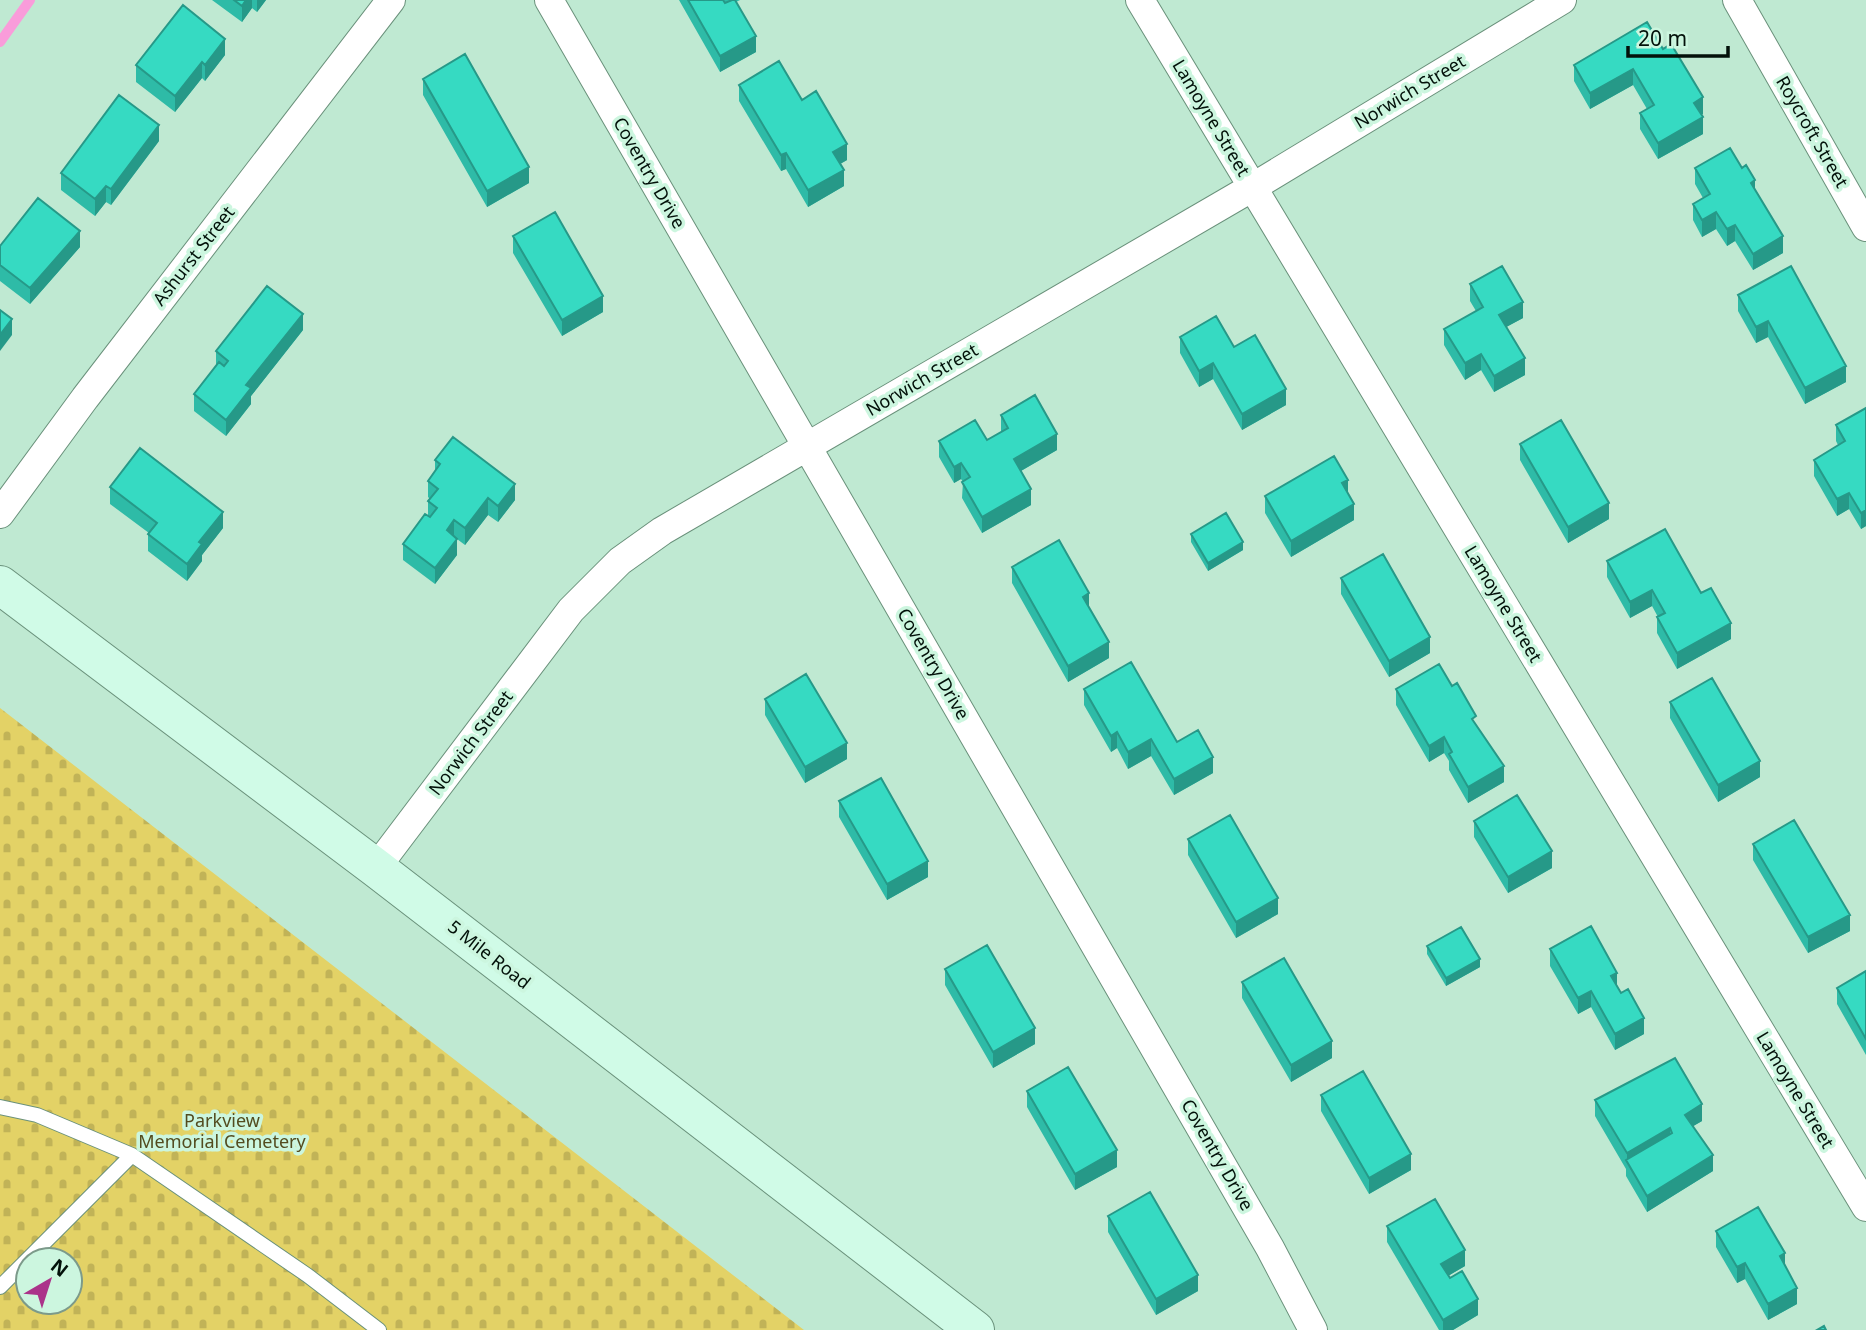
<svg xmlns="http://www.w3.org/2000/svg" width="1866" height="1330" font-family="'Noto Sans',sans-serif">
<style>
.cemetery{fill:url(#cemetery-stones);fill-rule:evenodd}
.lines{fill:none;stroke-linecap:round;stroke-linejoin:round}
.stream{stroke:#f99cda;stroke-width:10}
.lane-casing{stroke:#6a917b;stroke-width:16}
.street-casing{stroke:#6a917b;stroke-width:30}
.secondary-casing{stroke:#6a917b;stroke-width:40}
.lane{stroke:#fff;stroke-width:14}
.street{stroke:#fff;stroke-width:28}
.secondary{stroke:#d0fbe7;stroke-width:38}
.wall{fill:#2ebba7}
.shaded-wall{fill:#269988}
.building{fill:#36dac2;stroke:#269988;stroke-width:2}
.labels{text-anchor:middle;stroke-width:7;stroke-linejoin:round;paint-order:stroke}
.street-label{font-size:18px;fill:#03110a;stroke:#ccf6df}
.park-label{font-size:18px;fill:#534c1f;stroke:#ccf6df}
</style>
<defs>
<pattern id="cemetery-stones" width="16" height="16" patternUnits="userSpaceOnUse" patternTransform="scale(1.75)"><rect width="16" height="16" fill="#e3d266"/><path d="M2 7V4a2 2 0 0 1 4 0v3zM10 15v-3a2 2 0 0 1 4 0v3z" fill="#c1b357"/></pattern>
</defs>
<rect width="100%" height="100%" fill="#bfe9d2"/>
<path class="cemetery" d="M0 708 804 1330H0ZM28 1260H70V1302H28Z"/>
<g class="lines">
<path class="stream" d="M0 42 30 0"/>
<g class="lane-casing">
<path id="lane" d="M0 1107 37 1115 132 1155 307 1275 379 1330
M0 1287 132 1155"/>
</g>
<g class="street-casing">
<path id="street" d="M549 0 1270 1248 1313 1330
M1140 0 1866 1207
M1737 0 1866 227
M0 514 85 398 391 0
M376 868 571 610 620 561 662 531 1253 187 1562 0"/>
</g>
<g class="secondary-casing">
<path id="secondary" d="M0 585 376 868 975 1330"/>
</g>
<use href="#lane" class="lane"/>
<use href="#street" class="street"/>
<use href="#secondary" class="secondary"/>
</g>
<path class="wall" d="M212 0H266L257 12 252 8 242 22Z
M679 0H740L736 2 756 52 720 72Z
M1647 22 1703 114H1701L1703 134 1658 159 1640 129V113L1647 109 1633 85 1590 109 1574 81V65Z
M225 55 205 81 202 78 175 112 136 82V65Z
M423 79 529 183 487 207 423 95Z
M739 85 802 100 847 160 840 164 844 186 808 207 786 169 781 171 739 101Z
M159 141 111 205 106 202 95 216 61 190V173Z
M1695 168 1755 190 1783 253 1753 270 1735 241 1727 246 1716 229 1702 237 1693 220V204L1703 198 1695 184Z
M513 236 603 312 562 336 513 253Z
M0 246 80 247 30 304 0 281Z
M1470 284 1523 318 1506 327 1525 375 1494 392 1481 370 1465 380 1444 345V329L1476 311 1470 301Z
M1738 295 1846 382 1805 404 1768 337 1756 343 1738 311Z
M303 330 251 396V404L226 436 194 411V394L216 367V351Z
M1180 337 1234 347 1286 405 1242 430 1213 379 1199 387 1180 353Z
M1866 408V526L1861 529 1849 509 1837 516 1814 476V460L1838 445 1836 441V425Z
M1001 415 1057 450 1021 471 1031 505 982 533 962 498 963 482 961 479 954 483 939 457V441L987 440 1001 432Z
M1520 444 1609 519 1568 543 1520 460Z
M435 460 515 500 498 522 488 515 465 545 457 539V555L435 584 403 560V544L428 516V501L430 499 428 497V481L435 471Z
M110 487 223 528 202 555V561L187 581 148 551V534L149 533 110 504Z
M1348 494 1354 520 1291 557 1265 513V496Z
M1191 534 1243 550 1208 571 1191 542Z
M1607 561 1701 593 1731 639 1677 669 1657 633V617H1658L1652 606 1630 618 1607 577Z
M1012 567 1089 608 1109 658 1068 682 1012 583Z
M1341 578 1430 653 1389 677 1341 594Z
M1084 689 1177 742 1213 773 1174 795 1151 756 1128 769 1117 748 1111 752 1084 705Z
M1396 689 1476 726 1504 782 1468 803 1449 770V761L1444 753 1429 762 1396 705Z
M765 699 847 759 805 783 765 715Z
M1670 702 1760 777 1718 802 1670 718Z
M839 801 928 877 887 900 839 817Z
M1474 821 1552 868 1508 893 1474 837Z
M1188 839 1278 914 1236 938 1188 855Z
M1753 844 1850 931 1808 953 1753 860Z
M1427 946 1480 967 1446 986 1427 954Z
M1550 949 1617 987 1644 1034 1615 1050 1591 1007 1578 1014 1550 966Z
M945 969 1035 1044 993 1068 945 985Z
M1866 971V1055L1837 1004V988Z
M1242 982 1332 1058 1291 1082 1242 998Z
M1027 1091 1117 1167 1075 1190 1027 1107Z
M1321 1095 1411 1170 1369 1194 1321 1111Z
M1595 1100 1702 1121 1693 1126 1713 1171 1647 1212 1626 1176V1169L1595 1116Z
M1108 1216 1198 1291 1156 1315 1108 1232Z
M1387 1226 1465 1266 1448 1276 1478 1315 1453 1330H1439L1387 1242Z
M1716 1231 1785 1266 1797 1304 1768 1320 1745 1279 1737 1283 1716 1247Z"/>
<path class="shaded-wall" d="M246 0H252V8L242 22V6Z
M257 0H266L257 12Z
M756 36V52L720 72V56Z
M225 39V55L205 81V65Z
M202 62V78L175 112V96Z
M1633 69V85L1590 109V93Z
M1703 97V114L1694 119V103Z
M1703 117V134L1658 159V143Z
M159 125V141L111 205V189Z
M847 144V160L833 168V152Z
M786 153V169L781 171V155Z
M529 167V183L487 207V191Z
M844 170V186L808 207V190Z
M1755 180V196L1751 183Z
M106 186V202L95 216V199Z
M1716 212V229L1702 237V220Z
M1735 225V241L1727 246V229Z
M80 231V247L30 304V288Z
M1783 236V253L1753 270V254Z
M603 296V312L562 336V320Z
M1523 302V318L1499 331V315Z
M303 314V330L251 396V404L226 436V420L246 385Z
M12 319V335L0 351V335Z
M1768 321V337L1756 343V327Z
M1481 354V370L1465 380V363Z
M1525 358V375L1494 392V376Z
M1213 363V379L1199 387V371Z
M1846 366V382L1805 404V388Z
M1286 389V405L1242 430V414Z
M1057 434V450L1014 475V459Z
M961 463V479L954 483V467Z
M1348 480V496L1342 483Z
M515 484V500L498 522V506Z
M1031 489V505L982 533V517Z
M1849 493V509L1837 516V499Z
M488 498V515L465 545V528Z
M1609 503V519L1568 543V527Z
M1354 504V520L1291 557V541Z
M1866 510V526L1861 529V513Z
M223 512V528L202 555V561L187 581V564L199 542Z
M454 520V537L447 530Z
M457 539V555L435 584V568Z
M1243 542V550L1208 571V563Z
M1652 590V606L1630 618V602Z
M1089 593V609L1083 597Z
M1731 623V639L1677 669V653Z
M1430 637V653L1389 677V661Z
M1109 642V658L1068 682V666Z
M1117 732V748L1111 752V736Z
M1444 737V753L1429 762V746Z
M1151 739V756L1128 769V752Z
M847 743V759L805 783V767Z
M1213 757V773L1174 795V779Z
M1760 761V777L1718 802V785Z
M1504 766V782L1468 803V787Z
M1552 851V868L1508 893V877Z
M928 861V877L887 900V884Z
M1278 898V914L1236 938V922Z
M1850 915V931L1808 953V937Z
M1480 959V967L1446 986V978Z
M1617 973V989L1611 976Z
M1591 991V1007L1578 1014V998Z
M1644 1018V1034L1615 1050V1034Z
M1035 1028V1044L993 1068V1052Z
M1332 1041V1058L1291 1082V1065Z
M1702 1104V1121L1685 1131V1115Z
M1670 1128V1144L1627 1160V1153Z
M1117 1150V1167L1075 1190V1174Z
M1411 1154V1170L1369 1194V1178Z
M1713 1155V1171L1647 1212V1196Z
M1465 1250V1266L1441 1280V1264Z
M1785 1253V1270L1780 1256Z
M1745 1263V1279L1737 1283V1267Z
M1198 1275V1291L1156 1315V1299Z
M1797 1288V1304L1768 1320V1304Z
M1478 1299V1315L1453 1330H1443V1320Z"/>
<path class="building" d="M234 0H246L242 6Z
M688 0H723L725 3 732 0H735L756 36 720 56Z
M183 5 225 39 205 65 202 62 175 96 136 65Z
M1647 22 1663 49 1671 44 1703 97 1694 103 1703 117 1658 143 1640 113 1654 105 1633 69 1590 93 1574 65Z
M465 54 529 167 487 191 423 79Z
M779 61 802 100 816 91 847 144 833 152 844 170 808 190 786 153 781 155 739 85Z
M119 95 159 125 111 189 106 186 95 199 61 173Z
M1730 148 1742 168 1746 165 1755 180 1751 183 1783 236 1753 254 1735 225 1727 229 1716 212 1702 220 1693 204 1710 194 1695 168Z
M38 198 80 231 30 288 0 265V246Z
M555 212 603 296 562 320 513 236Z
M1502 266 1523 302 1499 315 1525 358 1494 376 1481 354 1465 363 1444 329 1483 307 1470 284Z
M1791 266 1846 366 1805 388 1768 321 1756 327 1738 295Z
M267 286 303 314 246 385 251 388 226 420 194 394 219 362 224 366 228 361 216 351Z
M0 310 12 319 0 335Z
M1216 316 1234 347 1255 335 1286 389 1242 414 1213 363 1199 371 1180 337Z
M1035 395 1057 434 1014 459 1031 489 982 517 962 482 970 477 961 463 954 467 939 441 975 420 987 440 1008 428 1001 415Z
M1866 408V510L1861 513 1849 493 1837 499 1814 460 1845 441 1836 425Z
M1561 420 1609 503 1568 527 1520 444Z
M453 437 515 484 498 506 488 498 465 528 454 520 447 530 457 539 435 568 403 544 425 514 430 517 437 508 428 501 438 489 428 481 440 464 435 460Z
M140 448 223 512 199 542 202 544 187 564 148 534 157 523 110 487Z
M1334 456 1348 480 1342 483 1354 504 1291 541 1265 496Z
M1226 513 1243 542 1208 563 1191 534Z
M1665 529 1701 593 1711 588 1731 623 1677 653 1657 617 1665 613 1652 590 1630 602 1607 561Z
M1059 540 1089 593 1083 597 1109 642 1068 666 1012 567Z
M1383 554 1430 637 1389 661 1341 578Z
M1131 662 1177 742 1198 730 1213 757 1174 779 1151 739 1128 752 1117 732 1111 736 1084 689Z
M1439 664 1452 686 1457 683 1476 716 1472 719 1504 766 1468 787 1449 754 1452 752 1444 737 1429 746 1396 689Z
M806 674 847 743 805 767 765 699Z
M1712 678 1760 761 1718 785 1670 702Z
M881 778 928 861 887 884 839 801Z
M1517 795 1552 851 1508 877 1474 821Z
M1230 815 1278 898 1236 922 1188 839Z
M1794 820 1850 915 1808 937 1753 844Z
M1591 926 1617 973 1611 976 1621 993 1628 989 1644 1018 1615 1034 1591 991 1578 998 1550 949Z
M1461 927 1480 959 1446 978 1427 946Z
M987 945 1035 1028 993 1052 945 969Z
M1284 958 1332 1041 1291 1065 1242 982Z
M1866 971V1039L1837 988Z
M1675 1058 1702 1104 1685 1115 1713 1155 1647 1196 1626 1160 1672 1133 1670 1128 1627 1153 1595 1100Z
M1068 1067 1117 1150 1075 1174 1027 1091Z
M1363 1071 1411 1154 1369 1178 1321 1095Z
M1150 1192 1198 1275 1156 1299 1108 1216Z
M1435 1199 1465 1250 1441 1264 1450 1278 1462 1271 1478 1299 1443 1320 1387 1226Z
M1758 1207 1785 1253 1780 1256 1797 1288 1768 1304 1745 1263 1737 1267 1716 1231Z
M1824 1326 1826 1330H1817Z"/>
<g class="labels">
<g class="street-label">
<text transform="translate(1410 92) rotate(-31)" y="6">Norwich Street</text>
<text transform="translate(1211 118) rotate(59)" y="6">Lamoyne Street</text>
<text transform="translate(1812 132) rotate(60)" y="6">Roycroft Street</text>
<text transform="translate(649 173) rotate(60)" y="6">Coventry Drive</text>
<text transform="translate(194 256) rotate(-52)" y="6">Ashurst Street</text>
<text transform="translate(922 380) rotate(-30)" y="6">Norwich Street</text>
<text transform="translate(1503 604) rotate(59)" y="6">Lamoyne Street</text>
<text transform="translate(933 664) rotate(60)" y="6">Coventry Drive</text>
<text transform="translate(471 743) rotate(-53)" y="6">Norwich Street</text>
<text transform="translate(489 955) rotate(38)" y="6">5 Mile Road</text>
<text transform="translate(1795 1090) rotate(59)" y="6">Lamoyne Street</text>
<text transform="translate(1217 1155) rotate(60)" y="6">Coventry Drive</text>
</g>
<g class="park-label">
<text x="222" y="1127">Parkview<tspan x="222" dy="21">Memorial Cemetery</tspan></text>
</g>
</g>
<g transform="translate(49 1281) rotate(39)"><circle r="33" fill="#ccf6df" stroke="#7c9a8a" stroke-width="2"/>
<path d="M0-5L12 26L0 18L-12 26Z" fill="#ab338a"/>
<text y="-10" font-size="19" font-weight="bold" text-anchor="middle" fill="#03110a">N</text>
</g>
<path d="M1628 46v10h100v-10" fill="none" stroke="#03110a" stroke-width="3.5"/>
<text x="1638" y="46" font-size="21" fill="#03110a" stroke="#ccf6df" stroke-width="5" paint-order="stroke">20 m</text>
</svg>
